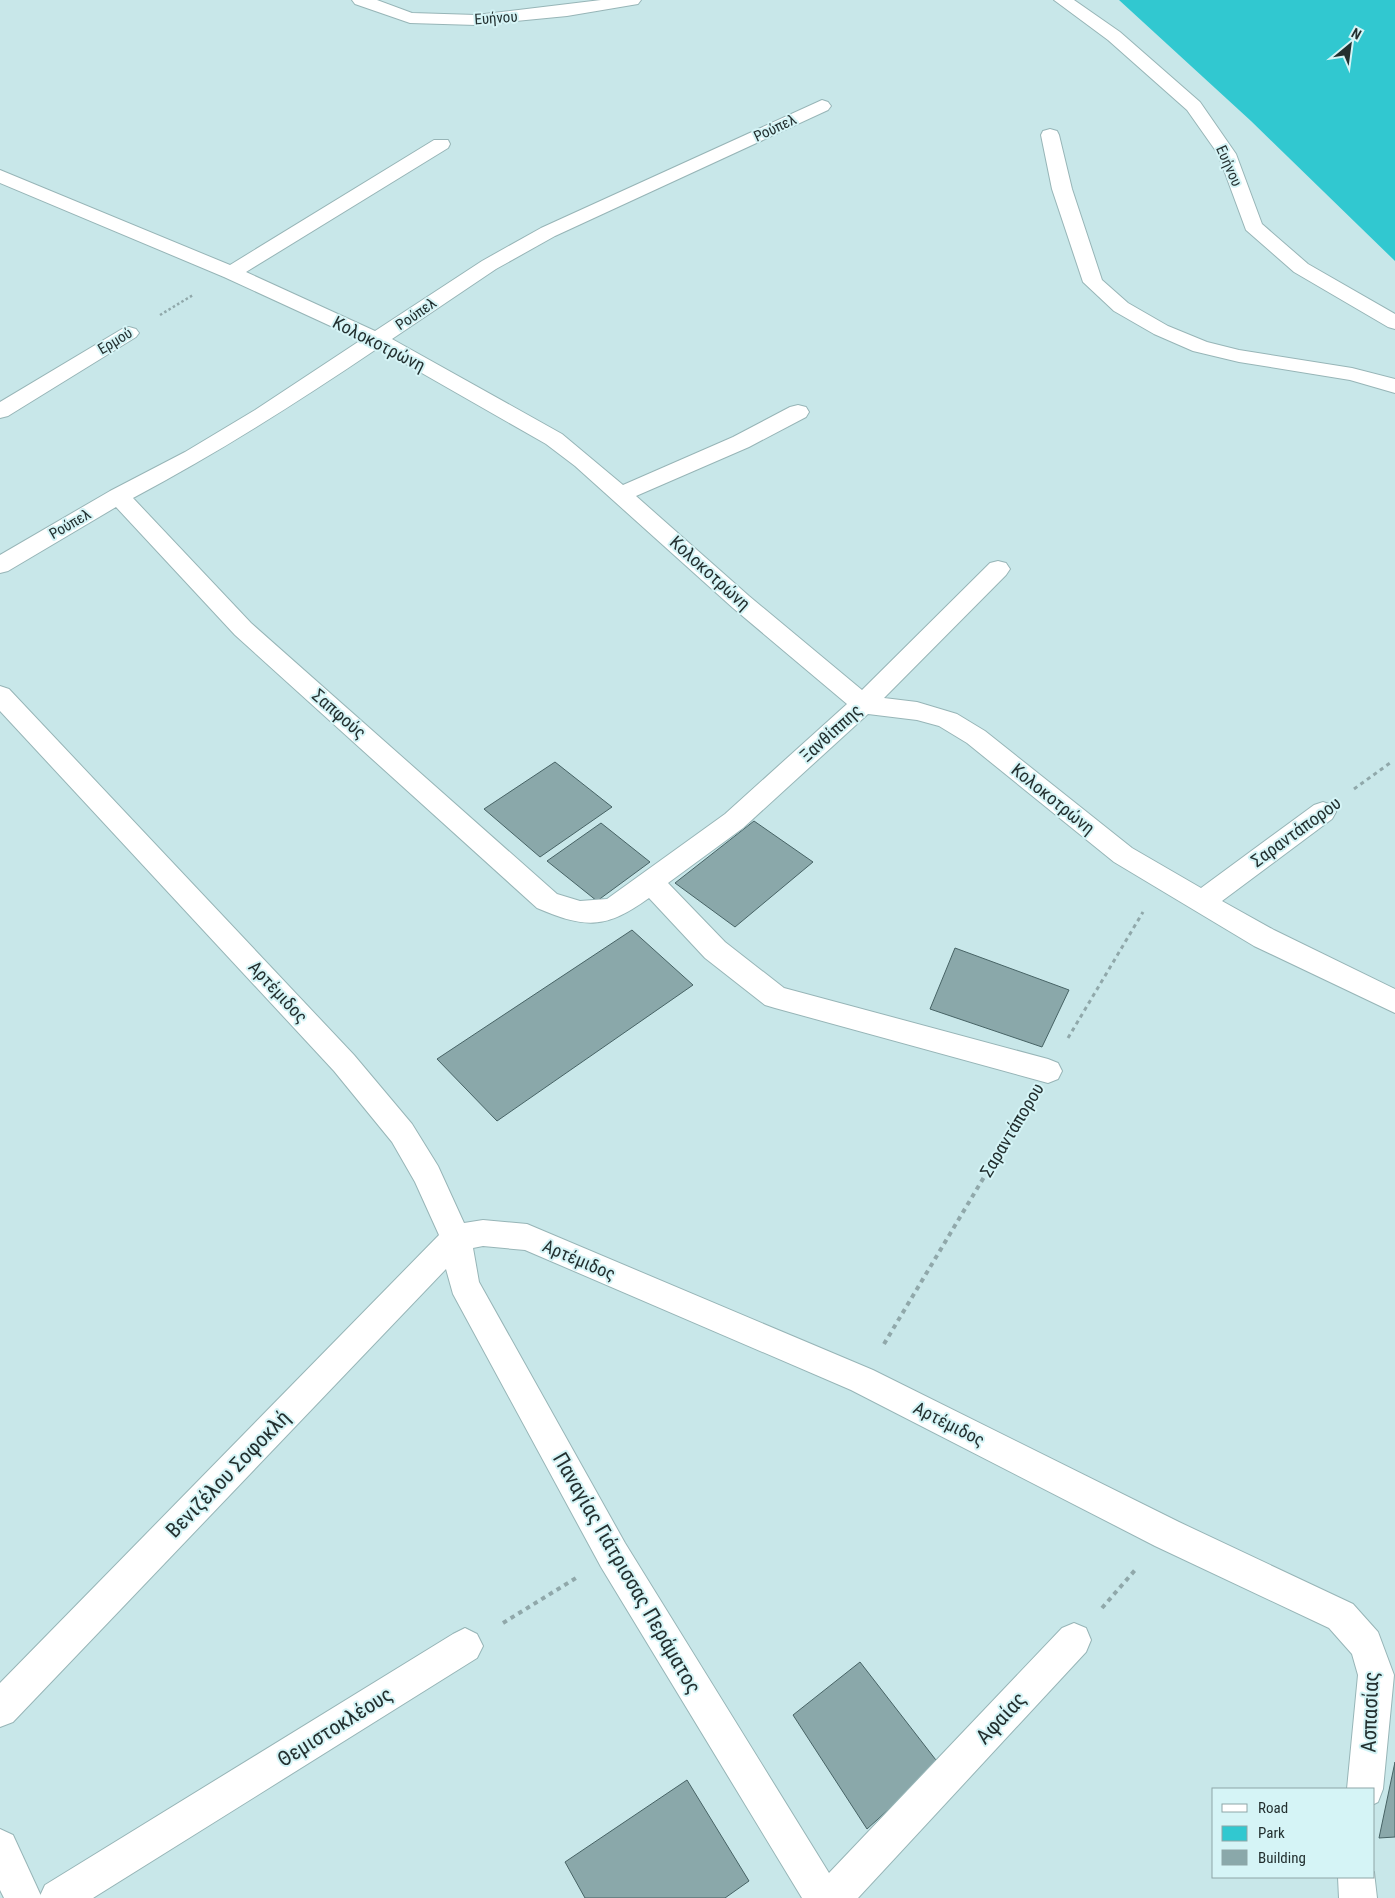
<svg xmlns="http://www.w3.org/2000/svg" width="1395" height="1898" font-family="'Roboto Condensed',sans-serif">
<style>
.green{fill:#31c8d0}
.building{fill:#8aa8aa;stroke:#476365}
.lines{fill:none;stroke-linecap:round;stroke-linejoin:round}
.minor-casing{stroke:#97b5b7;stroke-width:2}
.tertiary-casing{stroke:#97b5b7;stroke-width:2}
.path-far2{stroke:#90a8aa;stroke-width:2.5;stroke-dasharray:2.5 2.5;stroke-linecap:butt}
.path-far1{stroke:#90a8aa;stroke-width:3;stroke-dasharray:4 4;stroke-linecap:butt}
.path{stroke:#90a8aa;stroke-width:4;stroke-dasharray:4.5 4.5;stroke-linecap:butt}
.minor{fill:#fff;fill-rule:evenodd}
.tertiary{fill:#fff;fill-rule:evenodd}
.labels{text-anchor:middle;stroke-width:4;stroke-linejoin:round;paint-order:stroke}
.far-street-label{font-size:15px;fill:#233030;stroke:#d5f4f6}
.street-label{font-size:18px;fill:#233030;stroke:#d5f4f6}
.near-street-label{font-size:21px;fill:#233030;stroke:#d5f4f6}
</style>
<rect width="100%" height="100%" fill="#c8e7e9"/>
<path class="green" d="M1119 0H1395V261L1251 121Z"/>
<path class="building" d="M555 762 612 807 540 857 484 809Z
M754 821 813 862 735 927 675 883Z
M601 823 650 862 597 901 547 861Z
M632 930 693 985 497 1121 437 1059Z
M955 948 1069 990 1042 1047 930 1009Z
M860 1662 939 1764 867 1829 793 1715Z
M1395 1762V1837L1379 1838Z
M687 1780 749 1881 725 1898H585L565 1862Z"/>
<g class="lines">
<g class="minor-casing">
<path id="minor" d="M352 0H377L412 13 476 15 601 0H641L638 4 632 5 567 16 476 25 410 23 355 4Z
M1054 0H1074L1120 32 1200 102 1236 154 1262 224 1308 264 1395 314V329L1388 327 1294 272 1246 230 1218 154 1187 110 1108 40Z
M822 100 828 102 831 106 828 110 555 236 496 269 392 339 562 434 623 485 733 437 790 407 798 405 806 407 809 412 806 417 749 447 636 496 749 596 862 690 990 563 998 561 1006 563 1010 569 1006 575 884 698 917 702 957 714 985 731 1132 848 1201 888 1314 805 1323 802 1332 805 1336 812 1332 819 1222 901 1274 930 1395 989V1013L1254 946 1114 862 967 743 939 726 917 720 868 714 743 828 668 883 725 942 784 988 1048 1059 1058 1063 1062 1071 1058 1079 1048 1083 775 1008 765 1005 705 958 649 898C606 929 586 929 537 908L235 635 116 507 8 571 0 573V555L110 491 185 452 255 410 361 340 224 277 0 183V170L230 265 434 140H448L450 144 448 148 246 272 375 331 482 261 541 228ZM378 348 546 444 575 466 733 608 847 704 725 814 607 899 580 901 557 894 251 623 133 498C218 453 298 402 378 348Z
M1050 129 1057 131 1059 135 1072 189 1102 280 1128 303 1168 326 1207 342 1239 350 1352 368 1395 379V393L1350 380 1239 362 1193 351 1154 334 1114 311 1083 282 1052 189 1041 135 1043 131Z
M129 327 136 329 139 333 136 337 8 416 0 418V402L122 329Z
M0 686 9 689 354 1055 412 1124 438 1166 464 1223 483 1220 527 1224 873 1370 1179 1522 1353 1604 1378 1632 1394 1675 1383 1789 1378 1802 1374 1804V1789H1347L1358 1675 1352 1654 1329 1628 1155 1546 851 1390 525 1250 483 1246 473 1248 479 1282 625 1543 829 1873 1062 1628 1074 1623 1086 1628 1091 1640 1086 1652 858 1898H802L601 1567 453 1294 446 1269 13 1722 0 1727V1683L439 1235 415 1182 392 1142 334 1071 0 711Z
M465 1628 477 1634 483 1646 477 1658 93 1898H39L45 1885 453 1634Z
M1374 1872 1377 1898H1339L1338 1877H1374Z"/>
</g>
<g class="tertiary-casing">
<path id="tertiary" d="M0 1829 13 1835 42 1898H4L0 1890Z"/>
</g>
<path class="path-far2" d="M160 315 193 295"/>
<path class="path-far1" d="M1354 789 1390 763
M1068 1038 1143 912"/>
<path class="path" d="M884 1344 1026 1107
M1102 1608 1136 1569
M503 1623 576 1578"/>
<use href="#minor" class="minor"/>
<use href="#tertiary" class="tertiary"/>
</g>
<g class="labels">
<g class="far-street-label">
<text transform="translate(496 18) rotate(-4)" y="5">Ευήνου</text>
<text transform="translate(775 128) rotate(-25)" y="5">Ρούπελ</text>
<text transform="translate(1229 166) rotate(66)" y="5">Ευήνου</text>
<text transform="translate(416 314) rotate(-34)" y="5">Ρούπελ</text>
<text transform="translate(115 341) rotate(-31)" y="5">Ερμού</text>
<text transform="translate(70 524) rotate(-30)" y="5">Ρούπελ</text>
</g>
<g class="street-label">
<text transform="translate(379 344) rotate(27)" y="6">Κολοκοτρώνη</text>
<text transform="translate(710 573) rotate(42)" y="6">Κολοκοτρώνη</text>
<text transform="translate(339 714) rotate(41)" y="6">Σαπφούς</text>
<text transform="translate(831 733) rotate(-42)" y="6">Ξανθίππης</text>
<text transform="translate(1053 799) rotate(39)" y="6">Κολοκοτρώνη</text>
<text transform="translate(1296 832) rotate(-36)" y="6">Σαραντάπορου</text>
<text transform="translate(278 992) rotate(47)" y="6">Αρτέμιδος</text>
<text transform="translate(1012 1130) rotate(-59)" y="6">Σαραντάπορου</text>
<text transform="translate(579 1260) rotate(23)" y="6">Αρτέμιδος</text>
<text transform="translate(949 1424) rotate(27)" y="6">Αρτέμιδος</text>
</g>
<g class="near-street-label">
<text transform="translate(228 1474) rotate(-46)" y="7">Βενιζέλου Σοφοκλή</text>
<text transform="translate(627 1573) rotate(60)" y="7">Παναγίας Γιάτρισσας Περάματος</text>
<text transform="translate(1370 1712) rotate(-88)" y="7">Ασπασίας</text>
<text transform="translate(1001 1718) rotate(-47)" y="7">Αφαίας</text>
<text transform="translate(335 1727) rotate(-32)" y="7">Θεμιστοκλέους</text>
</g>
</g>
<rect x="1212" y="1788" width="162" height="90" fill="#d5f4f6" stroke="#8ea6a7"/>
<rect x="1222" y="1804" width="25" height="8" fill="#ffffff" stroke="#8ea6a7"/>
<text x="1258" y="1813" font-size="15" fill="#233030">Road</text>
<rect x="1222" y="1826" width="25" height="15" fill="#31c8d0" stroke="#8ea6a7"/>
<text x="1258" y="1838" font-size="15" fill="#233030">Park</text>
<rect x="1222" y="1850" width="25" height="15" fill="#8aa8aa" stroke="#8ea6a7"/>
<text x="1258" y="1863" font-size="15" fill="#233030">Building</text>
<g transform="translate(1350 45) rotate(29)" stroke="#d5f4f6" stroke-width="4" paint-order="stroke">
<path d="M0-4L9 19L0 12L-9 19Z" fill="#233030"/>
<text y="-8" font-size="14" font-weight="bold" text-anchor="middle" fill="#233030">N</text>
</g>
</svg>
